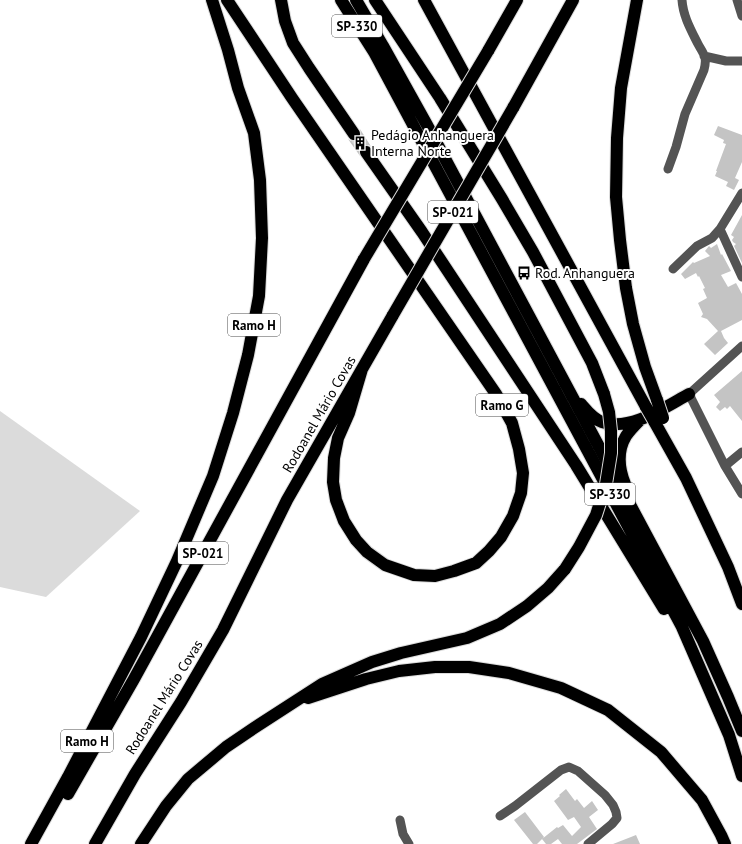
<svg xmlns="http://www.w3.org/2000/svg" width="742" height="844" font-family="'PT Sans',sans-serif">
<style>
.green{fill:#dbdbdb}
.building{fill:#c4c4c4}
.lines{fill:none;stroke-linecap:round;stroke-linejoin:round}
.highway-tunnel{stroke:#d9d9d9;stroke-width:12;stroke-dasharray:12 6;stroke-linecap:butt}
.highway-casing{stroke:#dbdbdb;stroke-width:14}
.minor{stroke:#545454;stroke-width:9}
.highway{stroke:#000;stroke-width:12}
.highway-bridge-casing{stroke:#dbdbdb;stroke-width:14;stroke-linecap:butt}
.highway-bridge{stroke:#000;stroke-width:12}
.labels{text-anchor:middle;stroke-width:4;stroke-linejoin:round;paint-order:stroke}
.shield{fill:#fff;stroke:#4c4c4c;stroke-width:1}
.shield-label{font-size:13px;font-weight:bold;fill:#000}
.poi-label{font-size:14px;fill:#000;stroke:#fff;text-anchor:start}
.street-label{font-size:14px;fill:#000;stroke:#fff}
</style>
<rect width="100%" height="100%" fill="#fff"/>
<path class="green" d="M0 411 140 511 46 597 0 587Z"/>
<path class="building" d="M718 126 742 135V162L735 178 739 180 734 190 726 186 728 182 715 176 717 171H716L726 144 723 143 724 140 714 135Z
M360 129 372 148 369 145H365L362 146 359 149V152L360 156 348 139 351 141H354L359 140 361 137V134Z
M742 215V263L734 246 736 244 733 242 732 240 734 237 731 235Z
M717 244 721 255 722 254 731 271 721 275 728 287 736 283 742 294V320L721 331 724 338 728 343 715 355 704 344 718 331 707 319 701 317 703 314 698 303 707 298 703 289 705 288 699 276 698 277 696 273 685 279 681 274 693 262 694 263 710 256 705 251 709 246 711 248Z
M742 371V421L730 406 727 409 725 407 720 411 716 407 720 402 714 395Z
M566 789 575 801 577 799 584 808 592 801 598 810 589 817 597 829 577 844H562L558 839 551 844H546L542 839 557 827 558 828 563 825 572 836 581 827 574 817 568 820 554 801 560 796 559 795Z
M525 812 544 837 537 844H533L514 820Z
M636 835 640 844H613L631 837Z"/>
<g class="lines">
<path class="highway-tunnel" d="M354 134 366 152"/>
<g class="highway-casing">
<path id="highway" d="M227 0 292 98 496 394 512 423 519 449 523 473 521 493 513 516 501 537 489 551 476 563 454 571 435 576 414 575 385 565 367 552 356 540 344 521 336 500 333 482 334 458 338 438 349 413 362 369
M281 0 285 21 293 43 309 68 354 134
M341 0 374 52 682 627 729 735 742 776
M356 0 383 46 427 125 703 641 728 697 742 731
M375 0 440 98 502 199 533 252 592 363 604 394
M424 0 646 407
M637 0 621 88 617 138 616 197 620 240 626 288 633 324 645 367 657 400
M488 51 517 0
M513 108 573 0
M366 152 422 232 576 465 664 609
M581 404C587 411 593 419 602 422 630 432 665 407 689 394
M654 421 686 478 728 567 742 604
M625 484C619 469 617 451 626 436 630 430 636 424 641 419
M308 698 366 679 399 671 435 667H469L509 673 561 688 608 710 661 752 702 800 721 835 725 844
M68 794 134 679 364 259
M31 844 68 777 141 637 177 561 213 476 233 413 248 355 259 296 262 238 260 180 254 133 238 88 228 50 212 0
M95 844 135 774 181 702 223 630 287 500 393 315
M141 844 166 806 188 779 226 747 254 728 322 684 372 662 401 653 467 638 500 624 527 606 548 588 565 569"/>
</g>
<path class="minor" d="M737 0 742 16
M704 56 726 61H742
M668 169 676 147 685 114 704 70C705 66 706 62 705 58 704 53 700 48 698 44 691 30 683 16 682 0
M720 229 742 277
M673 269 697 246 712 238 720 229 742 193
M742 346 689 394 725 466 742 494
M725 466 742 452
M500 816 515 806 561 770 569 767 578 771 605 795 613 805 616 812 617 818 612 824 588 844
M400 820 403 834 409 844"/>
<use href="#highway" class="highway"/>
<g class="highway-bridge-casing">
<path id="highway-bridge" d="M364 259 488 51
M393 315 513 108
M657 400 663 418
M646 407 654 421
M565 569 579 547 596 515 606 484 611 453V431L609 412 604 394"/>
</g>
<use href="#highway-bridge" class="highway-bridge"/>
</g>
<defs>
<g id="building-bare" transform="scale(1.08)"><path d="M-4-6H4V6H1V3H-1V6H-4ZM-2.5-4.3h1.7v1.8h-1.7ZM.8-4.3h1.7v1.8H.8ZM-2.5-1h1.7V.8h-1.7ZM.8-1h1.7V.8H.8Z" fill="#000" stroke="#fff" stroke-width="2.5" paint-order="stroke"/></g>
<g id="bus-bare" transform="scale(1.08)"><path d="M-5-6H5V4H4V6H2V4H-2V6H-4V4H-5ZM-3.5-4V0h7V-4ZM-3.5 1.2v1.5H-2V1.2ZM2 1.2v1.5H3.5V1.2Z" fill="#000" stroke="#fff" stroke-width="2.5" paint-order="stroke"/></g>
</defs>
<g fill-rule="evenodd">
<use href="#building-bare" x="360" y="143"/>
<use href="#bus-bare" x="524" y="273"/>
</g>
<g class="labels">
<g class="shield">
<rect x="332" y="15" width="50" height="22" rx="3"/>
<rect x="428" y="201" width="50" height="22" rx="3"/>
<rect x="228" y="314" width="52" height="22" rx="3"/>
<rect x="476" y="394" width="52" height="22" rx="3"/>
<rect x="585" y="483" width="50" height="22" rx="3"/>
<rect x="178" y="542" width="50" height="22" rx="3"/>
<rect x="61" y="730" width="52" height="22" rx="3"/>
</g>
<g class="shield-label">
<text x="357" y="31">SP-330</text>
<text x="453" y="217">SP-021</text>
<text x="254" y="330">Ramo H</text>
<text x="502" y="410">Ramo G</text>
<text x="610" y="499">SP-330</text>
<text x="203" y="558">SP-021</text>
<text x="87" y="746">Ramo H</text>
</g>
<g class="poi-label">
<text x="371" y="140">Pedágio Anhanguera<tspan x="371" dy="16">Interna Norte</tspan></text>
<text x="535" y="278">Rod. Anhanguera</text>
</g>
<g class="street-label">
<text transform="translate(319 414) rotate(-60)" y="5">Rodoanel Mário Covas</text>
<text transform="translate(164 697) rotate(-58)" y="5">Rodoanel Mário Covas</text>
</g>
</g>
</svg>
